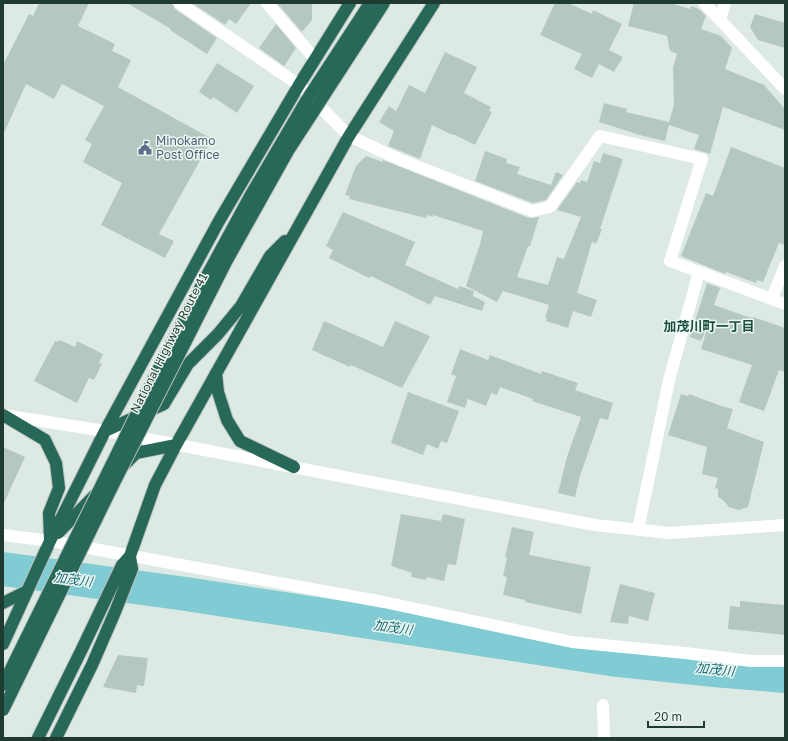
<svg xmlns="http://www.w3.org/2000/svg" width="788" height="741" font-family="'Golos Text','Noto Sans JP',sans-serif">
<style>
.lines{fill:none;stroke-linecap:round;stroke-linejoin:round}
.river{stroke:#80cbd4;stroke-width:34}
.building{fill:#b5c8bf}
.highway-casing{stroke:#bcc4c1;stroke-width:14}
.minor{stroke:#fff;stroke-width:12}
.highway{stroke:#286858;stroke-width:12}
.highway-bridge-casing{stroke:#bcc4c1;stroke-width:14;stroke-linecap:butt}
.highway-bridge{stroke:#286858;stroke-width:12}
.labels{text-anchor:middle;stroke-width:3;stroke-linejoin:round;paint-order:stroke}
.service-label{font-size:12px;fill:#4e5e75;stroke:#edf7f2;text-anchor:start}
.street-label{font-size:12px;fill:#1e3a31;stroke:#edf7f2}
.neighbourhood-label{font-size:13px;font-weight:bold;fill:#194d3e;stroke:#edf7f2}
.water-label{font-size:13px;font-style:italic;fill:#156d79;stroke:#edf7f2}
</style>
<rect width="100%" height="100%" fill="#ddeae4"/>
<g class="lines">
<path class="river" d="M3 569 186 594 610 659 714 670 785 676"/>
</g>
<path class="building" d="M39 3H89L78 26 115 44 112 51 131 60 118 87 212 139 159 234 174 241 165 258 101 225 122 183 83 162 92 144 85 140 104 106 62 84 54 99 26 84 3 135V65L29 14 33 16Z
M127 3H172L175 9 217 38 207 54 170 30 171 29Z
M192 3H251L236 24 229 19 225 25Z
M277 3H312V20L302 32Z
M555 3H568L592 14 593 10 622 24 609 50 623 57 614 72 599 64 592 78 574 69 582 54 540 35Z
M634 3H671L690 9 691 6 699 9 706 16 701 29 721 36 732 48 725 69 764 85 785 109V130L723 107 710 154 694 149 699 135 669 125 665 141 643 136 599 122 604 103 627 109 626 112 669 122 674 105 673 68 677 54 670 51 667 36 628 26Z
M755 14 785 23V48L758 40 750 27Z
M276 24 296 48 284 66 259 48Z
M445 52 477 67 464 93 491 107 489 111 492 112 475 145 455 135 450 134 432 125 420 159 388 146 394 131 379 122 389 106 396 111 409 85 425 93Z
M217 63 254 86 237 113 213 97 211 100 199 92Z
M731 147 785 168V245L779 243 763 282 757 280 756 283 726 272 725 274 681 256 706 193 713 196Z
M485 151 507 159 506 163 520 167 517 174 551 185 556 172 563 175 546 200 533 203 475 181Z
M603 153 623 159 600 229H602L596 244 592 242 577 293 597 300 591 317 573 311 568 328 546 321 547 318H545L549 305 503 291 497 302 466 286 480 244 483 231 433 215V217L427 215 426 218 349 199 350 196 345 195 356 166 366 156 383 162V160L529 218 539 217 530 246H528L517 277 548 285 557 257 564 259 581 217 557 210 577 182 580 183 581 180 587 182 594 161 600 163Z
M343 212 415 242 405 265 458 289 459 286 474 291 473 296 485 302 482 311 435 296 430 305 371 276 369 278 329 258 333 250 326 246Z
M707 283 720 288 714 305 745 316 753 318V317L785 328V372L779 370 764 411 739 402 752 365 701 349 706 332H705L701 341 690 337Z
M324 321 383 347 395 321 430 336 402 388 351 365 350 367 312 350Z
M60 340 75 347 77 341 103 354 99 363 102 364 94 380 89 378 77 403 34 381 55 341 58 342Z
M460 349 488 360 490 355 541 374 542 371 578 383 575 390 613 403 608 420 600 418 580 476 575 497 558 493 567 457 581 417 532 401 533 399 500 387 497 395 491 393 486 406 468 399 465 408 447 402 456 376 451 374Z
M408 392 459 411 447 443 441 441 438 449 427 444 423 455 391 443Z
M681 394 688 396 689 394 721 406 733 409 727 428 764 442 748 507 739 510 729 507 723 500 718 497V489L715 488 718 478 702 474 707 447 668 435Z
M3 447 25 457 3 505Z
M401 514 441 521 443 514 465 519 456 565 448 564 444 581 427 577 426 580 411 577 412 573 391 566Z
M512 527 534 532 529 555 591 567 581 614 525 602V600L503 595 507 577 503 576 507 558 505 557Z
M620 584 655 593 648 621 629 616 628 624 610 622Z
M740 601 785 605V635L728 629 730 606 740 607Z
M118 655 148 658 144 686 137 685 136 693 103 687Z"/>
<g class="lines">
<g class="highway-casing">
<path id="highway" d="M216 373 218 392 227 420 240 441 294 467
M3 415 45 440 56 463 59 488 49 513 50 540
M105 431 164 404 188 364 218 334 241 306 270 256 285 241
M125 464 136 453 176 445
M58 533 95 495
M3 603 27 591
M3 644 50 541 105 431 219 221 299 85 350 3
M38 738 82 649 122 565 130 556 155 485 176 445 349 136 434 3
M56 738 92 665 115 612 132 569 130 556"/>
</g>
<path class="minor" d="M179 3 299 85 349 136 401 160 532 211 550 207 600 136 702 159 670 261 785 304
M267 3 315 59
M704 3 785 89
M720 19 725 3
M772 298 785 266
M3 415 105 431 595 525 669 533 785 525
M638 530 669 380 699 272
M3 535 50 541 384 602 572 642 685 653 751 661H785
M603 705 604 738"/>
<use href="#highway" class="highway"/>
<g class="highway-bridge-casing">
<path id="highway-bridge" d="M3 685 162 362 205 279 249 198 306 101 370 3
M3 710 114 483 226 262 288 151 384 3"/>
</g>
<use href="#highway-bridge" class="highway-bridge"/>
</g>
<defs>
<g id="civic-bare" transform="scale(1.08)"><path d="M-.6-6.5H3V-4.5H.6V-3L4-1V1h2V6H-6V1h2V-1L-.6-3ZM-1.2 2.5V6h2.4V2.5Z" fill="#5c6f8a" stroke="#edf7f2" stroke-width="2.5" paint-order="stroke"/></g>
</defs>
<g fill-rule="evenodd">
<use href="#civic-bare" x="145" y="148"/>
</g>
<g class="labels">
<g class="service-label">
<text x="156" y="145">Minokamo<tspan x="156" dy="14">Post Office</tspan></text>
</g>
<g class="street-label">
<text transform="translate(169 343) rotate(-63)" y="4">National Highway Route 41</text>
</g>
<g class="neighbourhood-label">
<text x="709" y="331">加茂川町一丁目</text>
</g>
<g class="water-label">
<text transform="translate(73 579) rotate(8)" y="5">加茂川</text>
<text transform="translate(393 627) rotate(8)" y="5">加茂川</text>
<text transform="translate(715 669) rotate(6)" y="5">加茂川</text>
</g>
</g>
<rect width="788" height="741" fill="none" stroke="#1e3a31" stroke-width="8"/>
<path d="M648 721v6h56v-6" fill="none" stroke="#1e3a31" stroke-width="2"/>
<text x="654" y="721" font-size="12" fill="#1e3a31" stroke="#edf7f2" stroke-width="3" paint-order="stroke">20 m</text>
</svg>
